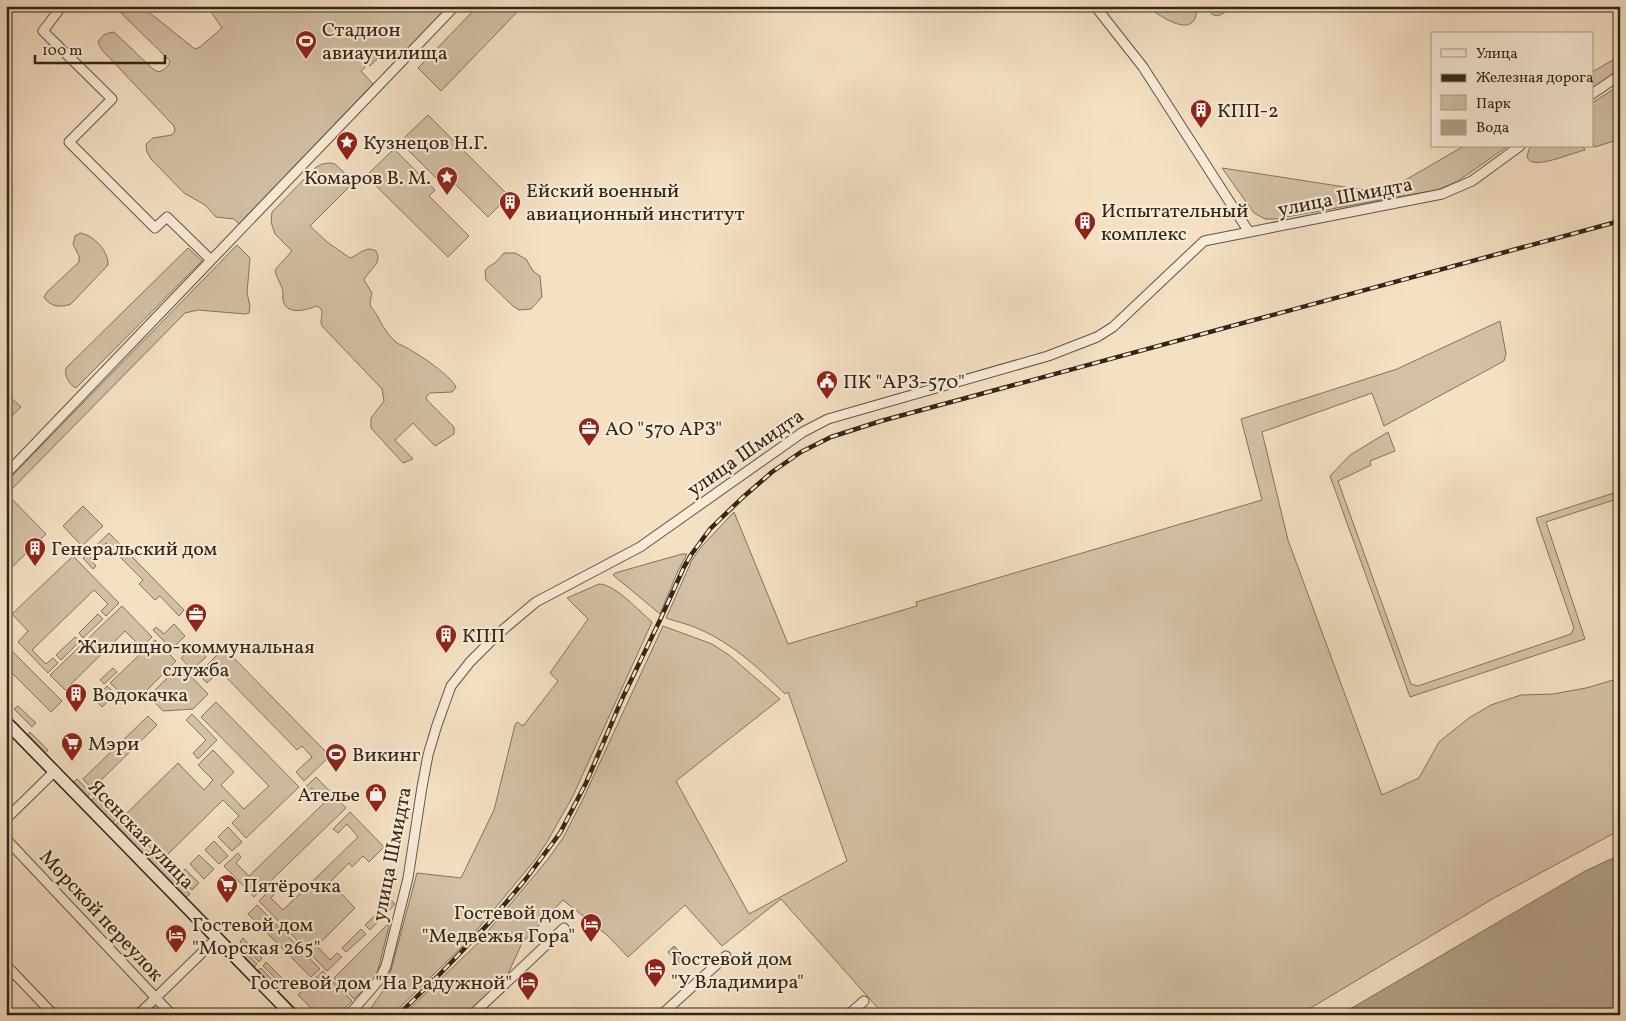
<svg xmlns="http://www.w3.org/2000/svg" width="1626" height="1021" font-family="Vollkorn,serif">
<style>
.green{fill:#d3c0a6;stroke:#82735f}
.water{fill:#b2a189;stroke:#7e705c}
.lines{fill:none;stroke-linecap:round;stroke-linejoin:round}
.street-casing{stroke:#625443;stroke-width:11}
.secondary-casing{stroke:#312618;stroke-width:14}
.street{stroke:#f8ebd8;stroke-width:9}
.secondary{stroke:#f8ebd8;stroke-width:11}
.rail-casing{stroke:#312618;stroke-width:4.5}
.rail{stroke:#f8ebd8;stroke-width:2.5;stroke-dasharray:8;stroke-linecap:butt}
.labels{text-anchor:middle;stroke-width:4.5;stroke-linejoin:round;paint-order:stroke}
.poi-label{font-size:20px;fill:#312618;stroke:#f8ebd8;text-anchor:start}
.street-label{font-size:20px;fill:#312618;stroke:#f8ebd8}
</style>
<rect width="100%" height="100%" fill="#f4e0c3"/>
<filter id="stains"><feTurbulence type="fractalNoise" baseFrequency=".004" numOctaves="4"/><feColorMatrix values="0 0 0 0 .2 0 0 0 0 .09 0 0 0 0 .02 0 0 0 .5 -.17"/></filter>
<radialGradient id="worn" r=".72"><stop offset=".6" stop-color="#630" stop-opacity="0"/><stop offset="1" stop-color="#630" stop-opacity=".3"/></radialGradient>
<path class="green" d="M114 6H141L195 49 200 47 222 28 207 6H449L396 61 385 51 370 66 368 64 361 71 373 84 239 224 234 219 216 217 205 205 184 193 151 159 147 152 146 146 147 143 153 138 172 135 175 131 174 126 102 50 98 42C102 35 106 33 114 32L153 69 158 72C165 70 168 67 170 61Z
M478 6H514L519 10 441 91 418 68Z
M1145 6H1197C1197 44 1160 15 1145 6Z
M1209 6H1226L1227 10C1220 18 1209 18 1209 6Z
M1620 56V71L1592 89V72Z
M1620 85V139L1595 147 1592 141V103Z
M428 115 509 196 488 217 448 177 441 183 400 142Z
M1464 146H1508L1458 181 1437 190 1275 219H1265L1254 213 1222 168 1377 192 1388 190Z
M1532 146H1583L1585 150C1572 153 1545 165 1533 162 1529 161 1529 160 1527 157L1529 149Z
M394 149 435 190 429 196 469 236 448 257 366 176Z
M330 163 335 164 354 182 310 226 327 242 350 258C359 255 366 245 376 251 383 264 369 269 364 280L372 293C368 310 371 304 378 317 383 327 388 335 397 343 400 345 404 346 407 348 420 355 450 375 456 387L452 392 430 393 426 397 427 400 454 427V434L435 446 413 423 395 440 413 459 403 463 371 428V418L384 401 382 389 322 326C319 320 324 315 321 309L317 306C306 310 286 316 283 300 282 296 284 292 282 288 280 282 276 277 275 270L292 251 275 234 271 222 272 212 315 168 322 164Z
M80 233C94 235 109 252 108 265L71 304C61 308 50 307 44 297L47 292 79 262V256L73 244 75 236Z
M237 245 250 258 247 293 250 306 249 313 245 314 198 310 185 313 7 494 46 534 6 573V482Z
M188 248 202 261 78 386 76 388C69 385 64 375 66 368Z
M504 253H515L526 259 533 271 540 276 542 297 531 309 519 310 513 306 486 280 485 271 487 268 496 262Z
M1500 321 1506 354 1504 361 1384 426 1372 393 1262 432 1288 540 1382 795 1419 778 1439 742 1469 718 1491 705 1521 695 1553 694 1586 688 1620 678V830L1494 898 1299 1015H884L781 899 722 946 685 905 628 957 607 935 563 900 522 943 507 976 465 1015H403L478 943 548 859 563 838 583 799 663 626 712 644 729 655 780 699 676 781 749 914 847 861 788 692 785 694C760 669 732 643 699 629 689 624 677 622 666 618L692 560 702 546 734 512 788 644 917 606 916 602 1262 500 1241 419 1397 369Z
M6 393 21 407 6 422Z
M1388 432 1395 451 1370 461 1371 465 1338 481 1411 684 1418 686 1571 634 1574 628 1536 518 1620 491V498L1546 522 1585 639 1410 697 1330 476 1350 455Z
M83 506 103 526 82 546 63 526Z
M109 533 184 610 179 616 160 596 155 600 139 584 143 580 106 543 90 559 96 566 93 569 83 558Z
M682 554H687L677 573 660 614 613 575 615 573Z
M73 556 119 603 106 616 101 611 108 604 94 590 32 650 46 664 53 658 58 663 48 673 18 642 28 631 12 614Z
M599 584C615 584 640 612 652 622L573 796 547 842 535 860 467 942 392 1015H366L387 985 417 873 461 878 494 810 515 725 517 722 523 726 558 681 550 673 588 619 567 598Z
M122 606 152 637 135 654 131 650 137 643 125 631 65 690 50 675Z
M98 614 103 619 83 638 79 633Z
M174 624 185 636 172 649 153 630 156 627 164 634Z
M75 637 80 641 61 660 56 655Z
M155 640 176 661 141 696 121 693 110 683Z
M6 645 62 701 51 712 6 667Z
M194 645 206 657 192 670 181 658Z
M224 648 330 756 304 781 296 772 312 757 302 746 297 750 220 671 207 683 198 674Z
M180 665 208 694 193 709 163 711 149 696Z
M113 668 117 672 104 684 100 680Z
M107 686 116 694 102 707 94 699Z
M216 702 299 787 246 838 232 823 239 816 223 800 162 860 122 818 178 763 204 790 213 780 198 765 213 750 234 772 221 785 244 809 269 786 201 717Z
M18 706 36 723 32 727 14 709Z
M192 714 217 740 198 759 193 753 206 740 186 720Z
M148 716 157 725 92 789 83 779Z
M30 732 48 750 44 754 27 736Z
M316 777 346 808 254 897 224 866 238 853 241 857 236 863 249 876 325 802 312 788 304 796 300 792Z
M77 779 91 793 87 797 73 783Z
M95 797 116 819 112 823 90 801Z
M350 812 384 847 369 862 363 856 352 867 349 863 330 882 355 908 317 946 330 960 337 953 342 957 327 971 259 901 273 887 277 891 271 898 283 910 358 837 347 824 338 833 333 829Z
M119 822 190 894 185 898 114 826Z
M228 827 242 842 232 851 218 837Z
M214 841 228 856 219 864 205 850Z
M199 855 214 869 204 879 190 864Z
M185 869 199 883 192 890 178 876Z
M391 900 395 904 370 930 365 925Z
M257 905 320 969 311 977 248 914Z
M390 922 376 978 354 999 334 978Z
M361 929 366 934 346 952 342 948Z
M243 938 262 958 259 962 240 942Z
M240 946 257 964 253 968 235 950Z
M266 962 287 983 283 986 263 966Z
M261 968 281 989 277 993 256 972Z
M323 971 352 1001 338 1015H318L298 995Z"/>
<path class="water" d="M1620 855V1015H1340L1585 871Z
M674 946 686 958 679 964 668 952Z"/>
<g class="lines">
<g class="street-casing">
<path id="street" d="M62 6 43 31 112 99 69 142 155 228 167 217 211 260
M1095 6 1143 67 1249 232
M1592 94 1620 75
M6 474 455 6
M6 819 55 771
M6 839 172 1015
M6 965 54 1015
M138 1015 217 938
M349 1015 379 980 386 966 408 878 422 787 428 755 437 725 451 686 455 681 470 662 499 633 536 602 640 547 803 432 828 419 1048 356 1097 337 1113 327 1204 241 1442 194 1472 181 1520 146
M472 1015 564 928
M661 1015 726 956
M848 1015 864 1001"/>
</g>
<g class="secondary-casing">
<path id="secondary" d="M6 722 292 1015"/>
</g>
<use href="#street" class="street"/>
<use href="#secondary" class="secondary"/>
<g class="rail-casing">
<path id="rail" d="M398 1015 440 974 488 924 525 880 560 833 586 783 622 699 660 620 684 567 691 555 710 529 742 498 772 472 801 452 831 437 881 421 1620 221"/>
</g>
<use href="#rail" class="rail"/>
</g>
<defs>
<g id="stadium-pin" transform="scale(1.125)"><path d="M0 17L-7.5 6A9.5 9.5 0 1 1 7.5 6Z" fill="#8f2418" stroke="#f8ebd8"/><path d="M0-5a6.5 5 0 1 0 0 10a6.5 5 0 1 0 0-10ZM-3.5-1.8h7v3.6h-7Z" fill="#fff"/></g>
<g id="building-pin" transform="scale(1.125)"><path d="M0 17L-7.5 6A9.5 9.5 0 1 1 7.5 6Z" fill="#8f2418" stroke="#f8ebd8"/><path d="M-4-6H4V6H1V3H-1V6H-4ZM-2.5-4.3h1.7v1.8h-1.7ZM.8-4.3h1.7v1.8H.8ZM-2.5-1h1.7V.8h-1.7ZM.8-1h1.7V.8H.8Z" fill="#fff"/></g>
<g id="sight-pin" transform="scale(1.125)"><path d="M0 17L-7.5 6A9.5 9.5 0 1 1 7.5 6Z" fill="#8f2418" stroke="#f8ebd8"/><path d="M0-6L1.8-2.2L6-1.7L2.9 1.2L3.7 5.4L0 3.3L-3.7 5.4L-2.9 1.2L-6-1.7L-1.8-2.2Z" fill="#fff"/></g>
<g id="civic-pin" transform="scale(1.125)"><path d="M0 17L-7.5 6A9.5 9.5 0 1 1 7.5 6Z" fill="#8f2418" stroke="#f8ebd8"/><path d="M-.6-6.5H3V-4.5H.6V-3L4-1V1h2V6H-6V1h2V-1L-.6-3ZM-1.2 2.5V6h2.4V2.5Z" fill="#fff"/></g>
<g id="office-pin" transform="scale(1.125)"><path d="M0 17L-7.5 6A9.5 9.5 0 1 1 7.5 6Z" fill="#8f2418" stroke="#f8ebd8"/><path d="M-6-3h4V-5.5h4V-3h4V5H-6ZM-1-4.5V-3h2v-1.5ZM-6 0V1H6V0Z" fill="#fff"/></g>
<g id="supermarket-pin" transform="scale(1.125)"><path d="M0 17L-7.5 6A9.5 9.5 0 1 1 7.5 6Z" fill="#8f2418" stroke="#f8ebd8"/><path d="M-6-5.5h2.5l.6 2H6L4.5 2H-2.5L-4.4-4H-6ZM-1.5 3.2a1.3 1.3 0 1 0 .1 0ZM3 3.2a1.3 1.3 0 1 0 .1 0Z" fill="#fff"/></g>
<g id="shop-pin" transform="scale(1.125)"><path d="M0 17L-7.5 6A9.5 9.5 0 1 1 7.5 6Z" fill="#8f2418" stroke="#f8ebd8"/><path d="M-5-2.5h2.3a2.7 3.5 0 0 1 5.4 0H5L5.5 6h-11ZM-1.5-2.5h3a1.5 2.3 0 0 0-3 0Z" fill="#fff"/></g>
<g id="hotel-pin" transform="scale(1.125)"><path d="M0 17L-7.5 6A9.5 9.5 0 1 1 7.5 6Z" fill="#8f2418" stroke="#f8ebd8"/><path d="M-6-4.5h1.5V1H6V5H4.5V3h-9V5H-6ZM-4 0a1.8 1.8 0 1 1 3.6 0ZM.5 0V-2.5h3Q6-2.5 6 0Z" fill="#fff"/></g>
</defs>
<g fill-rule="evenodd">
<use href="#stadium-pin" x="306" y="41"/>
<use href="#building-pin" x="1201" y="110"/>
<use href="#sight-pin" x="347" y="142"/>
<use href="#sight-pin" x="447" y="177"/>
<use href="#building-pin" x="510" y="202"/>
<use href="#building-pin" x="1085" y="222"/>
<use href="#civic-pin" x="827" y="381"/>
<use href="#office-pin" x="589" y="428"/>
<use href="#building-pin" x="35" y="548"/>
<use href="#office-pin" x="196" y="614"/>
<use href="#building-pin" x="446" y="635"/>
<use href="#building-pin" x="76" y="694"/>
<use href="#supermarket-pin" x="72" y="743"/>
<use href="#stadium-pin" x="336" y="754"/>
<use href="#shop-pin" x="376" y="794"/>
<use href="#supermarket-pin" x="227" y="885"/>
<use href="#hotel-pin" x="591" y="924"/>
<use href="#hotel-pin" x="176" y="935"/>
<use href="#hotel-pin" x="655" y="969"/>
<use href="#hotel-pin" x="528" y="982"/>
</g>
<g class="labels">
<g class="poi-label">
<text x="322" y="36">Стадион<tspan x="322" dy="23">авиаучилища</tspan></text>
<text x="1217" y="117">КПП-2</text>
<text x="363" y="149">Кузнецов Н.Г.</text>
<text x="431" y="184" text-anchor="end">Комаров В. М.</text>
<text x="526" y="197">Ейский военный<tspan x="526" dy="23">авиационный институт</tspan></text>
<text x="1101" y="217">Испытательный<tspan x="1101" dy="23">комплекс</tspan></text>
<text x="843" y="388">ПК "АРЗ-570"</text>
<text x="605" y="435">АО "570 АРЗ"</text>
<text x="51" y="555">Генеральский дом</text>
<text x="462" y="642">КПП</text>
<text x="196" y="653" text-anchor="middle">Жилищно-коммунальная<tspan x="196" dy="23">служба</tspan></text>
<text x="92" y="701">Водокачка</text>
<text x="88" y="750">Мэри</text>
<text x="352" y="761">Викинг</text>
<text x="360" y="801" text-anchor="end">Ателье</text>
<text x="243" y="892">Пятёрочка</text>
<text x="575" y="919" text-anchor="end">Гостевой дом<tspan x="575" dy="23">"Медвежья Гора"</tspan></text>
<text x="192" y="931">Гостевой дом<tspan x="192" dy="23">"Морская 265"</tspan></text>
<text x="671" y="965">Гостевой дом<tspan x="671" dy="23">"У Владимира"</tspan></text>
<text x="512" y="989" text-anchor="end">Гостевой дом "На Радужной"</text>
</g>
<g class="street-label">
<text transform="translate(1345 196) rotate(-11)" y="7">улица Шмидта</text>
<text transform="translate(745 452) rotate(-35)" y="7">улица Шмидта</text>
<text transform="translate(142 834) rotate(46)" y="7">Ясенская улица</text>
<text transform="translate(391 854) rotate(-79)" y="7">улица Шмидта</text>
<text transform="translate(102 915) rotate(47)" y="7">Морской переулок</text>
</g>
</g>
<rect width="1626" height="1021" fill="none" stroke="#f4e0c3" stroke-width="25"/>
<rect x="8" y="8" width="1611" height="1006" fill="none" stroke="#312618" stroke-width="2.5"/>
<rect x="12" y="12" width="1601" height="996" fill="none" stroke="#312618"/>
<rect x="1431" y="32" width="162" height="115" fill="#f8ebd8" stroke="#a89c8b"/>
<rect x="1441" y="49" width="25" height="8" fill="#f8ebd8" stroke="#a89c8b"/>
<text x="1476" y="58" font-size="15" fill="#312618">Улица</text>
<rect x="1441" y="74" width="25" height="8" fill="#312618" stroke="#a89c8b"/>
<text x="1476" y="82" font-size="15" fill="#312618">Железная дорога</text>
<rect x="1441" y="95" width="25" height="15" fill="#d3c0a6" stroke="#a89c8b"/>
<text x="1476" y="108" font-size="15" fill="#312618">Парк</text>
<rect x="1441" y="120" width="25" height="15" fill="#b2a189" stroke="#a89c8b"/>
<text x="1476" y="132" font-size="15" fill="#312618">Вода</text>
<path d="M35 55v8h130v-8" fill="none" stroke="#312618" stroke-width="2.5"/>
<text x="42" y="55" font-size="15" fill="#312618" stroke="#f8ebd8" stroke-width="4" paint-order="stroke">100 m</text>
<rect width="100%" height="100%" filter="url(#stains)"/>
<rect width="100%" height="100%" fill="url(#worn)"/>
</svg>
